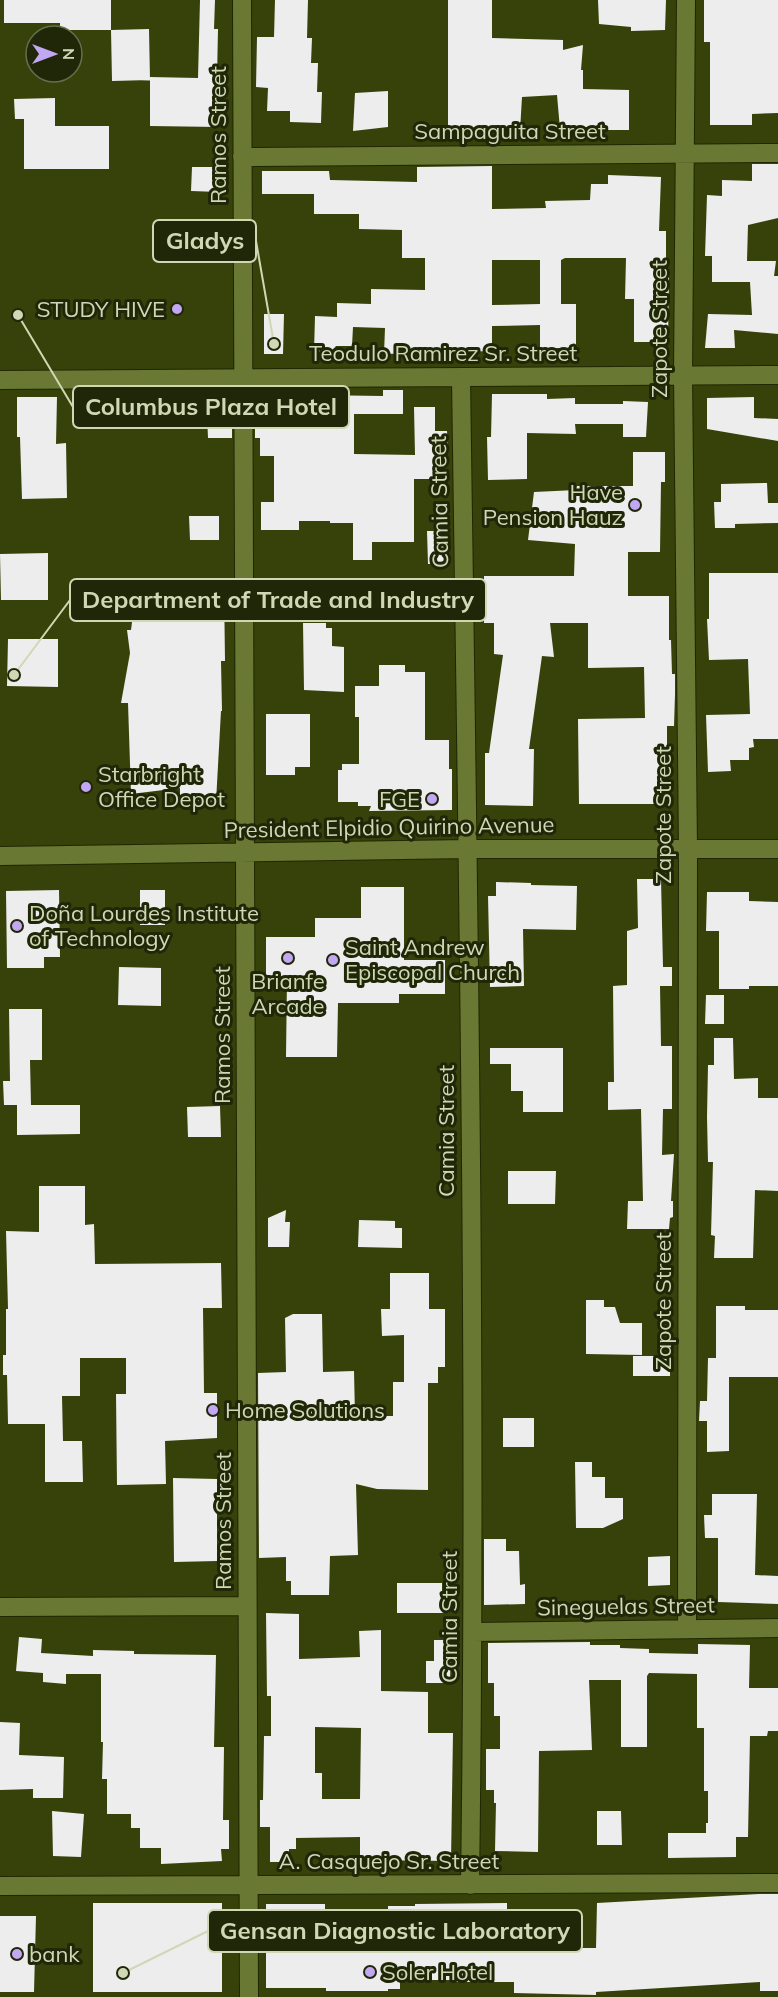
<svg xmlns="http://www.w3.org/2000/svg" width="778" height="1997" font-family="Mulish,sans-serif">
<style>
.building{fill:#ededed;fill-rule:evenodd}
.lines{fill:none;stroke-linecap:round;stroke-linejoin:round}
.minor-casing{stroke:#202702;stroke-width:20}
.minor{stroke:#697833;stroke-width:18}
.poi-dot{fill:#c2a8f3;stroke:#202709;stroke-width:2}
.labels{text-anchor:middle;stroke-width:6;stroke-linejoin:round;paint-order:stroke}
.street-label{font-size:22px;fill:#cfd8b5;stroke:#202709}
.poi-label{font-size:22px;fill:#cfd8b5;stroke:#202709;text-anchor:start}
.leader{fill:none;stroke:#cfd8b5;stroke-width:2}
.callout-dot{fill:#cfd8b5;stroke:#202709;stroke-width:2}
.callout{fill:#202709;stroke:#cfd8b5;stroke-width:2}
.callout-label{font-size:24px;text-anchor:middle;font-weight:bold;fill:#cfd8b5}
</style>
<rect width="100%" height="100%" fill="#37420a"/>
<path class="building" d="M4 0H111V30H60V23H4Z
M200 0H215L214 29H218L217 78H220L219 127 150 126V77L198 78Z
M275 0H308L307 38H312L311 63H318L317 92H322L321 123 290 122V111H267L268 88 256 87 257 37H274Z
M448 0H492V38L563 40V50L583 45 581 70H583V89L629 90V130H589V127L560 129 557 95 522 97 520 131 495 130V127L448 129Z
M598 0H666L665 30 631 31V27L599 24Z
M704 0H778V113L752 114V125H710V42H704Z
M149 29 150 80 112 81 111 30Z
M388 91V127L353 131 355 93Z
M55 98V126H109V169H24V119H15L14 99Z
M752 164H778V218L748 225 747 261H776L774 276H778V334L734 330 735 348H705L708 314 752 315 750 282H712V256H705L707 195 722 196V180L752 181Z
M492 166V209L546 208 545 201 590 200 591 184H608V175L661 177 659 231H666V268H669L668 342H634V299H625L626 258H565L561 260V304H576V348H540V325L492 326V351L384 354 385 328 353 327 352 346H336L331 352H314L315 316 337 317V303L371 304V289L425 290V258H402V230L359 229V214H314V194H262V171H329L330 180 417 182V167ZM492 260H540V304L492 305Z
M192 167H220L219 192 191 191Z
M153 243 217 244 216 262 153 260Z
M264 314H284L283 354H264Z
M383 390H403V414H354V454L415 455 414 407H435V431H447L448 453H438L439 479H414V542H372V560H353V523H330V521H299V530H261V502H274V456H260V438H255V413H260V397H313V395L383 396Z
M492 394H547V399L575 398V404H623V401L648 402 646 437H623V424H575L576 434 527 433V479L488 480 487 437H491Z
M17 397H57L56 444 66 443 67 498 22 499 20 437H17Z
M754 397V418L778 419V441L707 429V398Z
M207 414H232V438H208Z
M633 452H665V482H661L660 552H628V596H669V640H671L672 674H675V694L674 726H667V804H579L578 719 645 718 644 667 588 668V623H550L554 657 542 656 529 749H534L533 806 485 805V753H489L503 655 494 654V623H484V576H574L575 544 528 540 534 492 576 490 577 486H633Z
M767 483 768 503H778V523L735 524V528H715L714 502H721V484Z
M189 516H219V540H190Z
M427 531H444L445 564H428Z
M48 553V600H1L0 554Z
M709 573H778V739H753L754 747 749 748V760H730L731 771 708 772 706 715 750 714 748 659 709 660 707 619H709Z
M137 583 224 587 225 661H221L222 711H221L216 802 180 800V788L131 794 128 703H121L130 653 127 630H131Z
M264 584 308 585 312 595H318V621H264Z
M303 623H326V628H332V646L344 647V692L304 690Z
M8 639H58V687L7 686Z
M379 665H405V672H425V740H449V769H452V810L369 811 371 806H358V802H338V770H342V764H359V717H355V686H379Z
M266 714H310V767H295V775H266Z
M637 879H661L663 967H672V986H660L661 1046H672V1109H663L662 1155 674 1154 671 1201H673V1217L670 1218 669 1229H627L628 1201H643L641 1109 608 1110V1082H614L613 986 627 985V931L638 928Z
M496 882 531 883V885L577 886 576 930 523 929 524 986 490 987 488 896H496Z
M361 887H404V960H445V994H399V1003H338L337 1057H286L287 978H266V937H315V918H361Z
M59 890 60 957H44V968H7L6 891Z
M140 890H165V925H140Z
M707 892H749V901L778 902V986H749V989H719V931H706Z
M119 967 161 968V1006L118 1005Z
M706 995H724V1024H705Z
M9 1009H42V1060H30L31 1105H80V1134L17 1135V1105H4L3 1081H10Z
M714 1038H733L734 1079 758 1078V1098H778V1191L755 1190 753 1258H714L715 1236 711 1235 713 1162H708L707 1117 708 1065H714Z
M490 1048H563V1112H523V1091H511V1064H490Z
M220 1106 221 1137H188L187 1107Z
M508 1171H556L555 1204H508Z
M39 1186H85V1225L94 1224 95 1264 221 1263 222 1308H203L204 1393H217V1438L165 1441 166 1484 117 1485 116 1394H126V1358H80V1396H62L63 1441H82L83 1482H45V1424H8L7 1375H3V1355H6V1309H8L6 1231 39 1232Z
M286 1210 285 1222H290L289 1247H268V1218Z
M359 1220 395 1221V1228H402V1248L358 1247Z
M390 1273H429V1309H445V1367H438V1383H428V1490L377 1489 356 1484 358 1555 330 1556 329 1595H291V1581H286V1557L259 1558 258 1373 286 1372 285 1318 293 1314H322L323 1372 354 1371 355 1416H393V1382H404V1335L382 1336 381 1309H390Z
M586 1300H604V1307H615L620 1323H642V1355L586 1354Z
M716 1306H745V1310H778V1377H729V1451L707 1452V1421H699L700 1401H707L708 1358H716Z
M633 1356H670V1376H633Z
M503 1418H534V1447H503Z
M575 1462H592V1477H605V1498H623V1519L603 1528H576Z
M173 1478 217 1479V1561L174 1562Z
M712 1494H757L755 1575 778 1576V1604L718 1602V1538H705L704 1515H712Z
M484 1539H506V1551H519L520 1585 525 1584V1604L484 1605Z
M670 1556V1585L648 1586V1557Z
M397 1583H442V1593H449V1613H397Z
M266 1613 299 1614V1659L360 1657 359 1631 381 1630V1691L428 1692V1733H453L451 1861 360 1860V1837L296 1838V1849H289V1862H270V1827H260V1800H263L264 1736H271V1696H267ZM315 1727 361 1728 360 1799H322V1773H315Z
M19 1637 42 1639 41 1653 93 1656V1650L134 1651V1654L216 1655 214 1747H224L223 1820H229V1849H221L222 1861 161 1864V1848H140V1828H131V1814H107V1779H102L103 1742H101V1674H66V1684L43 1682V1673L16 1671Z
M434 1640H451L450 1683H426V1661H434Z
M590 1642V1645H620V1648L649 1649V1653L698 1654V1644L750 1645 749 1688H778V1731H768L767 1736H750L748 1837H736V1857L668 1858V1833H706V1823H708V1791H704V1728H697V1674L649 1673 647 1676V1747H621V1680H589L592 1750 539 1751 538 1852 495 1851 496 1803H494V1790H486V1749H500V1716H494V1683H488V1643Z
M0 1722 20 1723 19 1755 64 1757 63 1798H33V1789L0 1790Z
M52 1811 84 1814 81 1857 53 1856Z
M597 1811H621L622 1845H597Z
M759 1894H778V1991H760V1982L596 1992V1995L514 1993V1982H452V1980H400V1989H388V1991H326V1988H266V1904H325V1912H388V1906H415V1904L507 1903V1932H554V1948H596L597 1903Z
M93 1903H222V1992H93Z
M0 1916H36L34 1992H0Z"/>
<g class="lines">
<g class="minor-casing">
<path id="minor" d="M242 0 249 1997
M686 0 683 375 688 849 687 1629
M242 157 778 153
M461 377C468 880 477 1382 470 1885
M0 380 778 375
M0 856 468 849H778
M0 1607 247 1606
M474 1632 778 1628
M0 1886 778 1883"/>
</g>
<use href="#minor" class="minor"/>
</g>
<g class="poi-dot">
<circle cx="177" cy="309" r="6"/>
<circle cx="635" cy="505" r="6"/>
<circle cx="86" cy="787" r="6"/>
<circle cx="432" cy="799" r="6"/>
<circle cx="17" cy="926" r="6"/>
<circle cx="288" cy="958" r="6"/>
<circle cx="333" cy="960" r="6"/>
<circle cx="213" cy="1410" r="6"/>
<circle cx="17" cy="1954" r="6"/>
<circle cx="370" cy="1972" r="6"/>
</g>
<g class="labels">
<g class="street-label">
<text x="510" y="139">Sampaguita Street</text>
<text transform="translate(218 135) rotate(-90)" y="8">Ramos Street</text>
<text transform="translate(659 329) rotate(-90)" y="8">Zapote Street</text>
<text x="443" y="361">Teodulo Ramirez Sr. Street</text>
<text transform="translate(439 502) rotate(-91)" y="8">Camia Street</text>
<text transform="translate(663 815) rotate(-90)" y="8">Zapote Street</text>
<text transform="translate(389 827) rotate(-1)" y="8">President Elpidio Quirino Avenue</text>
<text transform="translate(222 1035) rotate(-90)" y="8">Ramos Street</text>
<text transform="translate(446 1131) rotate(-90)" y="8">Camia Street</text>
<text transform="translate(663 1301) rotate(-90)" y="8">Zapote Street</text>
<text transform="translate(223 1521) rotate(-90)" y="8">Ramos Street</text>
<text transform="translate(626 1606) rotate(-1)" y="8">Sineguelas Street</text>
<text transform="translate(449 1617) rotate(-90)" y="8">Camia Street</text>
<text x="389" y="1869">A. Casquejo Sr. Street</text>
</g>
<g class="poi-label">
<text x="165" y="317" text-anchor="end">STUDY HIVE</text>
<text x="623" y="500" text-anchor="end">Have<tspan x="623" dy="25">Pension Hauz</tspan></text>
<text x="98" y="782">Starbright<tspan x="98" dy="25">Office Depot</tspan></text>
<text x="420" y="807" text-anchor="end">FGE</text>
<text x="29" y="921">Doña Lourdes Institute<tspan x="29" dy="25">of Technology</tspan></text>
<text x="345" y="955">Saint Andrew<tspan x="345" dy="25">Episcopal Church</tspan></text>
<text x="288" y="989" text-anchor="middle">Brianfe<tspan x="288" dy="25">Arcade</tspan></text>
<text x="225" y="1418">Home Solutions</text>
<text x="29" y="1962">bank</text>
<text x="382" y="1980">Soler Hotel</text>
</g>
</g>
<path class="leader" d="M274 344L256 241M18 315L73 407M14 675L70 600M123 1973L208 1931"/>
<g class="callout-dot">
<circle cx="274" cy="344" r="6"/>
<circle cx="18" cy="315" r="6"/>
<circle cx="14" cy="675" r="6"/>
<circle cx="123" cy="1973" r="6"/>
</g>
<g class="callout">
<rect x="153" y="220" width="103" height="42" rx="6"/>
<rect x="73" y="386" width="276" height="42" rx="6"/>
<rect x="70" y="579" width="416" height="42" rx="6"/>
<rect x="208" y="1910" width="374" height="42" rx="6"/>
</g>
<g class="callout-label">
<text x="205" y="249">Gladys</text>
<text x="211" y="415">Columbus Plaza Hotel</text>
<text x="278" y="608">Department of Trade and Industry</text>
<text x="395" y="1939">Gensan Diagnostic Laboratory</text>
</g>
<g transform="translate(54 54) rotate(90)"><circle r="28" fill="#202709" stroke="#666e4e" stroke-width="1.5"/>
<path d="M0-4.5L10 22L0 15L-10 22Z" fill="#c2a8f3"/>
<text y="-9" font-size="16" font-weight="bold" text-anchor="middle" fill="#cfd8b5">N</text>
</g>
</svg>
